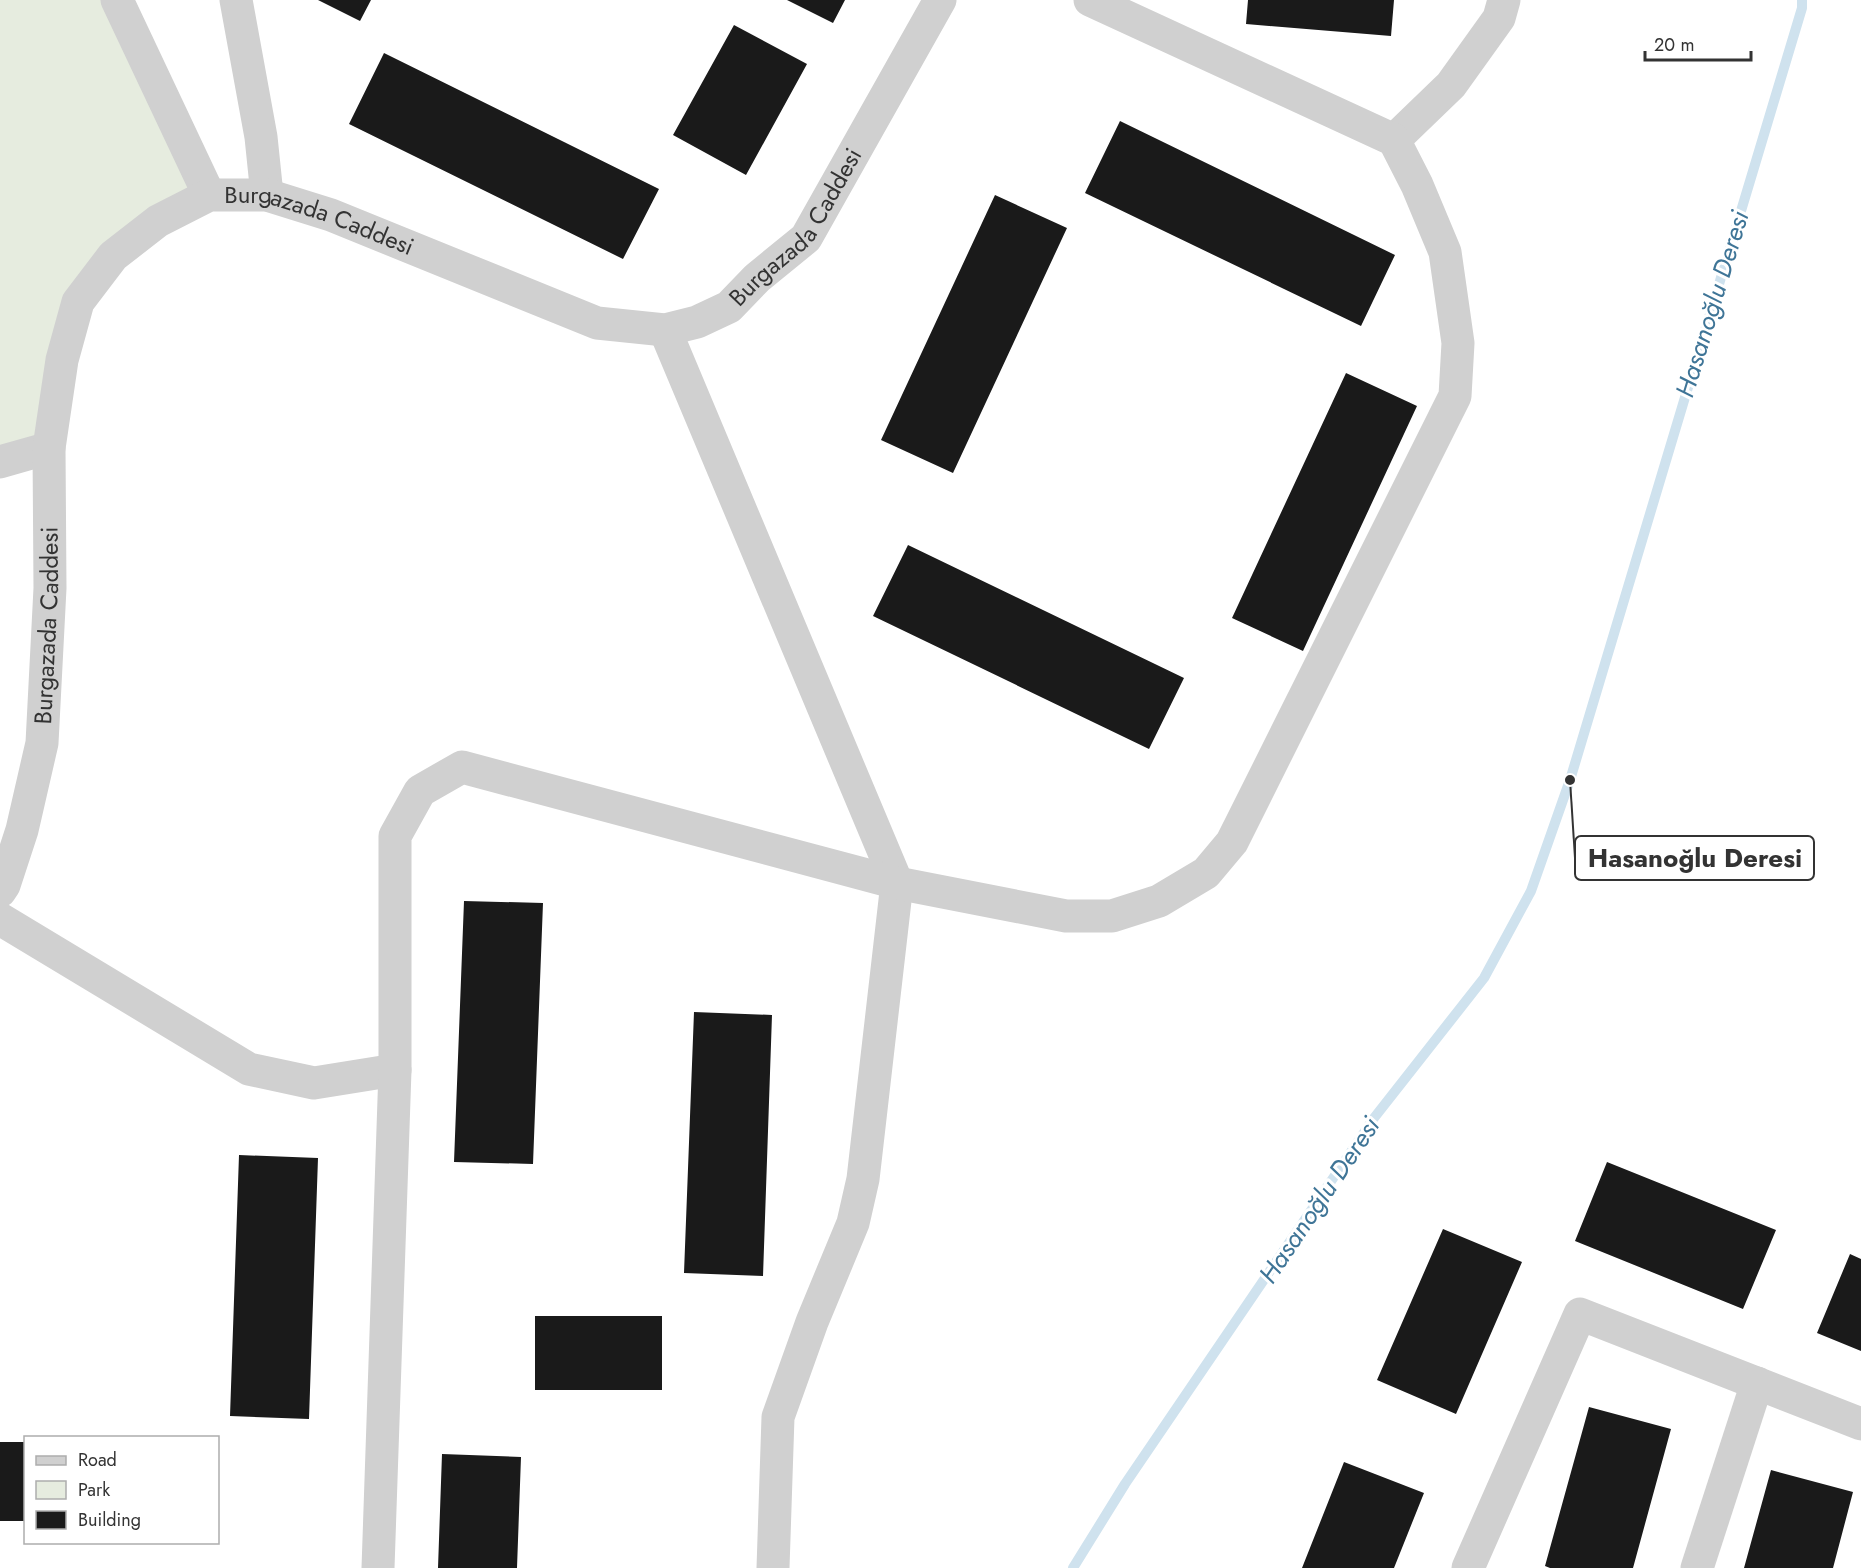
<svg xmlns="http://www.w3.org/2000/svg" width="1861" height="1568" font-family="Jost,sans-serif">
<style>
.green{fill:#e6ecdf}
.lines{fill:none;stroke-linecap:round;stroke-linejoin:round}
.stream{stroke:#cfe2ee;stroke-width:10}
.building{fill:#1a1a1a}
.minor{stroke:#d0d0d0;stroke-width:33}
.labels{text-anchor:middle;stroke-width:6;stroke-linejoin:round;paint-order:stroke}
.street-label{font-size:24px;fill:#333;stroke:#fff}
.water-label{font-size:26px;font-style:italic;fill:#3f7597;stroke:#fff}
.leader{fill:none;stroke:#333;stroke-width:2}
.callout-dot{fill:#333;stroke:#fff;stroke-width:2}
.callout{fill:#fff;stroke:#333;stroke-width:2}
.callout-label{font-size:26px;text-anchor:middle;font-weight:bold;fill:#333}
</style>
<rect width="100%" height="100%" fill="#fff"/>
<path class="green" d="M0 0H117L209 195 78 302 49 448 0 462Z"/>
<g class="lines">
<path class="stream" d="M1073 1568 1125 1484 1374 1118 1484 978 1531 891 1570 780 1802 8V0"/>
</g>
<path class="building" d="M318 0H371L360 21Z
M787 0H845L833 23Z
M1248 0H1394L1391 36 1246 24Z
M734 25 807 64 746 175 673 135Z
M384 53 659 189 623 259 349 124Z
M1120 121 1395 255 1361 326 1085 193Z
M995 195 1067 228 953 473 881 440Z
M1346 373 1417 406 1303 651 1232 618Z
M908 545 1184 678 1149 749 873 616Z
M464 901 543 903 533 1164 454 1162Z
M694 1012 772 1015 763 1276 684 1273Z
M239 1155 318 1158 309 1419 230 1416Z
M1607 1162 1776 1230 1743 1309 1575 1241Z
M1443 1229 1522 1262 1456 1414 1377 1380Z
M1850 1254 1861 1259V1351L1817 1333Z
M535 1316H662V1390H535Z
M1589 1407 1671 1429 1633 1568H1550L1545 1566Z
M0 1442H26V1521H0Z
M442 1454 521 1457 517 1568H438Z
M1344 1462 1424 1493 1394 1568H1302Z
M1771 1470 1853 1492 1833 1568H1744Z"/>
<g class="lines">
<g class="minor">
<path d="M117 0 209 195"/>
<path d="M236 0 261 137 267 195"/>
<path d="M1394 140 1451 85 1499 18 1504 0"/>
<path d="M665 330 897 883 863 1179 853 1223 812 1322 778 1417 773 1568"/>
<path d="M0 462 49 448"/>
<path id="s1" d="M0 891 4 885 22 830 42 743 50 588 49 448 62 360 78 302 113 256 158 221 209 195H267L331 215 597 323 665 330 697 322 729 307 757 278 806 238 940 0"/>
<path d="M0 919 249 1069 314 1083 395 1070"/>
<path d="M378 1568 395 1070V836L420 791 462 767 897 883 1066 916H1112L1159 901 1206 873 1232 842 1455 396 1458 343 1445 252 1417 185 1394 140 1090 0"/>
<path d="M1468 1568 1580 1314 1861 1424"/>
<path d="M1697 1568 1757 1383"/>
</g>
</g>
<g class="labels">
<g class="street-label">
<text dy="8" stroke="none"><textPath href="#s1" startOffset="885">Burgazada Caddesi</textPath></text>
<text dy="8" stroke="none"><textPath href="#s1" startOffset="1425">Burgazada Caddesi</textPath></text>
<text dy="8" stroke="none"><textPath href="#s1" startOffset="272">Burgazada Caddesi</textPath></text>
</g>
<g class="water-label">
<text transform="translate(1712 304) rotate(-73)" y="9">Hasanoğlu Deresi</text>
<text transform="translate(1319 1200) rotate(-56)" y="9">Hasanoğlu Deresi</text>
</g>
</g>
<path class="leader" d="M1570 780L1575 858"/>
<circle class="callout-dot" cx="1570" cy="780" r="6"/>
<rect class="callout" x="1575" y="836" width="239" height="44" rx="6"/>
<g class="callout-label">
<text x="1695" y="867">Hasanoğlu Deresi</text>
</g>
<rect x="24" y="1436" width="195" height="108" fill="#ffffff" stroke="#adadad" stroke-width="1.5"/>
<rect x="36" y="1456" width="30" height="9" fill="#d0d0d0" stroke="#adadad" stroke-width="1.5"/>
<text x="78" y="1466" font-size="18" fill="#333333">Road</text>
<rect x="36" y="1481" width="30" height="18" fill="#e6ecdf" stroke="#adadad" stroke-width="1.5"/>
<text x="78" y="1496" font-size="18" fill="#333333">Park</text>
<rect x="36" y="1511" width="30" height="18" fill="#1a1a1a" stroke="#adadad" stroke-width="1.5"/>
<text x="78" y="1526" font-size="18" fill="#333333">Building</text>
<path d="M1645 51v9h106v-9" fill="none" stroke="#333333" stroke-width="3"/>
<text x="1654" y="51" font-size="18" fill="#333333" stroke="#ffffff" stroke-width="4.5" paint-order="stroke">20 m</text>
</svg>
